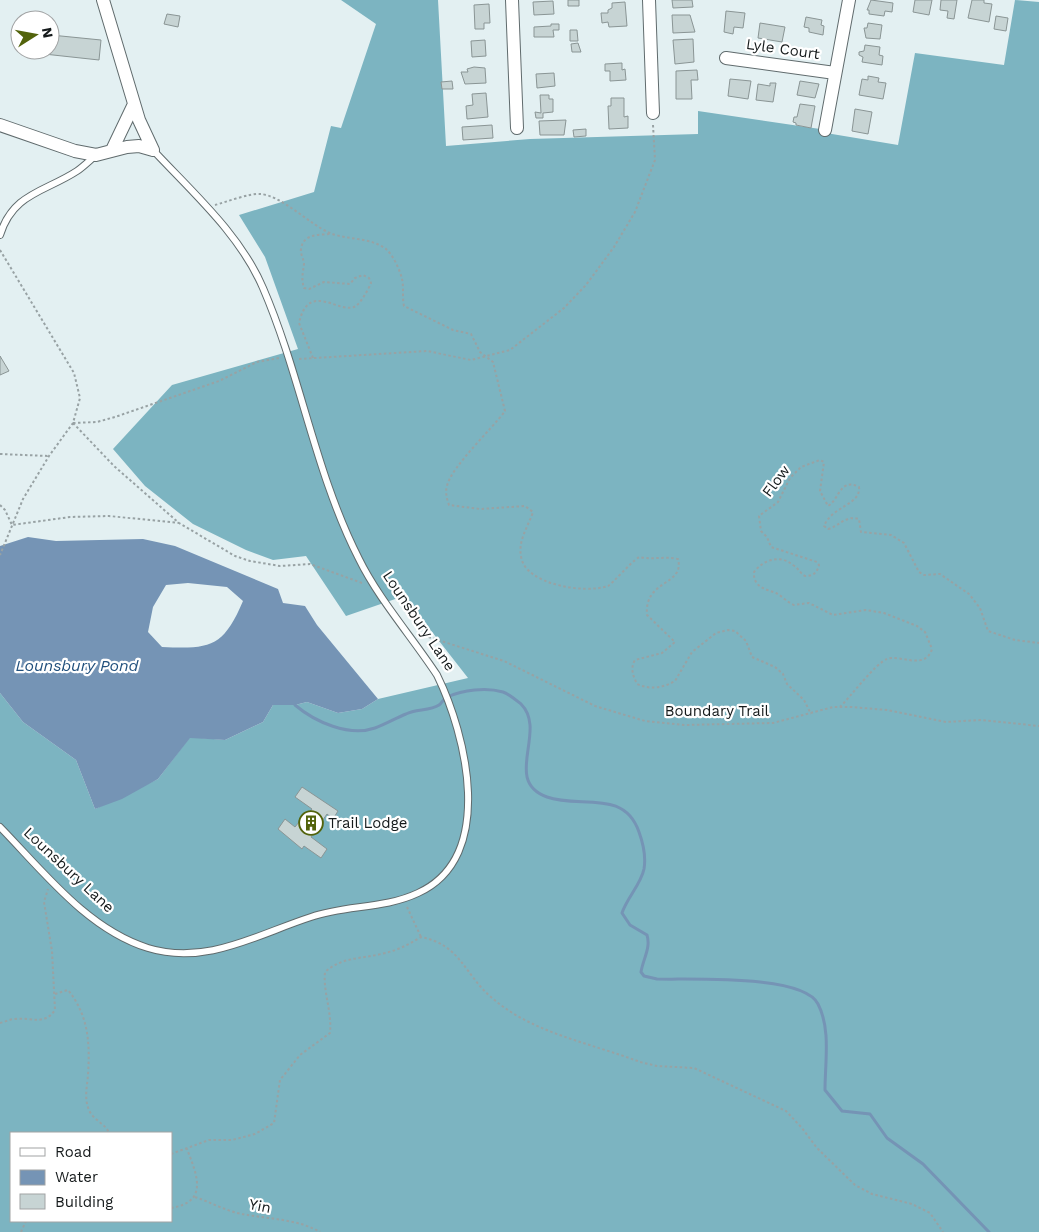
<svg xmlns="http://www.w3.org/2000/svg" width="1039" height="1232" font-family="'Work Sans',sans-serif">
<style>
.forest{fill:#7cb4c1;fill-rule:evenodd}
.water{fill:#7594b5;fill-rule:evenodd}
.lines{fill:none;stroke-linecap:round;stroke-linejoin:round}
.stream{stroke:#7594b5;stroke-width:3}
.building{fill:#c7d4d4;stroke:#8a9595}
.service-casing{stroke:#606b6d;stroke-width:8}
.minor-casing{stroke:#606b6d;stroke-width:14}
.path{stroke:#98a2a4;stroke-width:2;stroke-dasharray:2.5 2.5;stroke-linecap:butt}
.service{stroke:#fff;stroke-width:6}
.minor{stroke:#fff;stroke-width:12}
.labels{text-anchor:middle;stroke-width:4.5;stroke-linejoin:round;paint-order:stroke}
.street-label{font-size:15px;fill:#151a1b;stroke:#fff}
.poi-label{font-size:15px;fill:#151a1b;stroke:#fff;text-anchor:start}
.water-label{font-size:16px;font-style:italic;fill:#21507d;stroke:#fff}
</style>
<rect width="100%" height="100%" fill="#e3f0f2"/>
<path class="forest" d="M341 0H438L446 146 530 139 698 134V111L820 129V132L898 145 915 53 1004 65 1015 0 1039 2V1232H0V693L23 722 76 760 95 809 158 779 190 737 225 740 263 722 273 705H295L307 702 338 713 362 709 378 699 468 678 404 596 346 616 306 556 273 560 246 550 193 524 145 486 113 449 172 385 298 349 265 257 239 215 314 192 331 126 341 128 376 24ZM11 1133H171V1221H11Z"/>
<path class="water" d="M28 537 56 541 143 539 175 546 278 589 283 603 305 606 317 625 378 699 362 709 338 713 307 702 295 705H273L263 722 225 740 190 738 158 779 122 799 95 809 76 760 23 722 0 693V546ZM188 583 227 587 243 601C223 648 210 649 162 647L148 632 153 607 166 585Z"/>
<g class="lines">
<path class="stream" d="M295 705C315 722 349 737 375 728 386 724 396 718 406 714 416 709 430 711 439 705 442 703 443 699 447 697 463 690 486 687 503 692 509 694 516 700 521 704 548 731 502 781 547 797 579 809 624 788 639 832 643 843 646 857 644 869 641 884 627 898 622 913L630 925 647 935C651 948 643 959 641 972L644 976 657 979C689 980 803 974 818 1004 831 1029 825 1062 825 1090L842 1111 870 1114 887 1138 923 1164 989 1232"/>
</g>
<path class="building" d="M568 0H579V6H568Z
M672 0H692L693 7 673 8Z
M871 0 893 3 892 12 885 11 884 16 869 14V10H867Z
M915 0H932L929 15 913 12Z
M941 0H957L954 19 947 18 948 11 940 10Z
M972 0H984V3L992 4 989 22 968 18Z
M553 1 554 14 534 15 533 2Z
M625 2 627 26 609 27 608 22 602 23 601 13H608V10L612 8V3Z
M489 4 490 23H484V29H475L474 5Z
M726 11 745 13 743 28 734 27 733 34 724 32Z
M167 14 180 16 178 27 164 24Z
M672 15H690L695 32 673 33Z
M996 16 1008 18 1006 31 994 29Z
M806 17 822 20 821 25 824 26 823 35 809 32V28L804 27Z
M760 23 785 27 782 42 758 38Z
M868 23 882 25 880 39 866 38 864 28H867Z
M551 24H559V30H553L554 37H534V27L551 26Z
M570 30H577L578 41H570Z
M51 35 101 40 99 60 44 54V50H50Z
M693 39 694 62 675 64 673 40Z
M485 40 486 56 472 57 471 41Z
M578 43 581 52H572L571 44Z
M865 45 880 47 879 55 883 56 882 65 862 62 863 57 859 55V52L864 51Z
M622 63V70L625 69 626 80 610 81V71H605V64Z
M474 67 485 68 486 83 465 84 461 72H468L467 69Z
M697 70 698 80H691L692 99H676V71Z
M554 73 555 86 537 88 536 74Z
M868 76 879 78 878 82 886 83 883 99 859 95 862 79 868 80Z
M730 79 751 81 748 99 728 96Z
M452 81 453 89H442L441 82Z
M800 81 819 84 815 98 797 95Z
M770 83H776L773 102 756 100 758 84 770 86Z
M486 93 488 117 467 119 466 106 473 105 472 94Z
M540 95H549V99H553V112L543 113V118H536L535 112 541 113Z
M611 98H624V117L628 116V128L609 129 608 106H611Z
M800 104 815 106 811 128 796 125V123L793 122 794 117H797Z
M855 109 872 112 868 134 852 131Z
M566 120 564 135H540L539 121Z
M492 125 493 138 463 140 462 127Z
M586 129V136L574 137 573 130Z
M0 356 9 371 0 375Z
M302 787 338 811 333 819 327 814 311 837 327 849 321 858 304 846 302 849 278 829 285 819 295 827 299 822 301 823 312 809 295 797Z"/>
<g class="lines">
<g class="service-casing">
<path id="service" d="M0 235C13 193 45 192 77 171 83 167 89 161 95 156
M0 827C43 871 87 929 148 948 206 966 258 934 311 917 346 905 384 909 418 893 497 857 466 734 437 675 412 637 378 598 359 559 315 473 301 376 263 288 240 234 192 192 153 150"/>
</g>
<g class="minor-casing">
<path id="minor" d="M103 0 139 120 153 150
M512 0 517 128
M649 0 653 113
M726 58 835 73
M0 125 75 151 96 155 127 147 139 146 153 150
M825 130 849 0
M112 150 134 104"/>
</g>
<path class="path" d="M215 205C226 202 250 193 260 194 281 195 309 224 330 233 347 240 370 237 386 249 393 255 400 270 402 279 404 288 402 297 404 306L453 330 471 334 480 352 493 362 505 411C492 429 451 467 447 486 445 493 447 499 449 505L480 509 525 506 533 512C528 527 518 540 521 556 524 585 586 594 608 586 613 583 630 563 639 557 653 560 664 556 678 559 685 586 644 579 647 615L675 642 662 653 635 660C630 668 633 676 637 684 650 690 663 688 675 681L692 652 716 633 728 630 735 631 746 641 752 657 775 667 783 674 787 684 804 700 811 714
M0 250 74 373 80 398 73 423 49 456 23 499 0 555
M313 358 299 323C309 279 340 316 356 306 362 301 368 290 371 283L369 278 363 275 355 278 350 284 324 282 309 289 304 288C301 278 303 273 304 264 304 259 300 254 301 249 303 234 318 235 330 234
M299 359 427 351 471 360 510 350 564 308 586 285 614 247 635 212 655 160 653 125
M73 423 97 422 115 417 219 381 257 362 279 358
M73 423 114 466 179 523 235 556 250 561 280 566 310 564 362 583
M0 454 48 456
M0 505 5 510 12 525 70 517 109 516 179 523
M419 634 504 661 595 706 645 721 684 725 773 723 833 707H851L887 710 946 722 981 720 1039 726
M840 707C850 697 876 663 887 659 900 654 925 671 932 649L925 632 917 626 884 613 866 610 833 615 809 603 794 605C787 602 782 596 776 593 765 589 753 587 754 572 763 560 780 554 793 565 798 568 800 573 805 576 813 576 817 573 819 565L817 562 771 547 767 537 761 531 759 516 778 502 790 478 801 467 820 460 824 462 820 491 828 506C839 500 840 477 859 487 861 505 832 506 824 526L828 529C840 526 845 515 859 519L861 532 891 535 904 543 919 572 924 575 940 574 969 594 980 608 988 631 1015 640 1039 643
M407 907 421 937
M55 994 68 990C89 1016 90 1044 88 1075 87 1087 84 1099 89 1110 93 1120 106 1124 109 1133
M0 1023C5 1022 10 1019 15 1019 31 1017 44 1026 55 1010L52 951 44 902 48 889
M171 1154 209 1140H232L255 1134 274 1123 280 1080 300 1055 330 1033C332 1010 323 993 325 972 342 957 360 959 381 954 396 951 408 945 421 937 461 945 464 974 491 997 531 1033 591 1043 640 1062L657 1066 694 1068 786 1111 802 1128 817 1148 855 1185 872 1194 912 1204 930 1213 943 1232
M195 1197C210 1202 226 1211 242 1214 268 1219 298 1219 320 1232
M171 1208C209 1202 197 1175 187 1149
M21 1232 26 1221"/>
<use href="#service" class="service"/>
<use href="#minor" class="minor"/>
</g>
<defs>
<g id="building-ring" transform="scale(1.25)"><circle r="9.5" fill="#fff" stroke="#52630b" stroke-width="1.5"/><path d="M-4-6H4V6H1V3H-1V6H-4ZM-2.5-4.3h1.7v1.8h-1.7ZM.8-4.3h1.7v1.8H.8ZM-2.5-1h1.7V.8h-1.7ZM.8-1h1.7V.8H.8Z" fill="#52630b"/></g>
</defs>
<g fill-rule="evenodd">
<use href="#building-ring" x="311" y="823"/>
</g>
<g class="labels">
<g class="street-label">
<text transform="translate(783 49) rotate(8)" y="5">Lyle Court</text>
<text transform="translate(776 481) rotate(-53)" y="5">Flow</text>
<text transform="translate(419 621) rotate(56)" y="5">Lounsbury Lane</text>
<text x="717" y="716">Boundary Trail</text>
<text transform="translate(69 870) rotate(43)" y="5">Lounsbury Lane</text>
<text transform="translate(260 1206) rotate(11)" y="5">Yin</text>
</g>
<g class="poi-label">
<text x="328" y="828">Trail Lodge</text>
</g>
<g class="water-label">
<text x="77" y="671">Lounsbury Pond</text>
</g>
</g>
<rect x="10" y="1132" width="162" height="90" fill="#ffffff" stroke="#a1a3a4"/>
<rect x="20" y="1148" width="25" height="8" fill="#ffffff" stroke="#a1a3a4"/>
<text x="55" y="1157" font-size="15" fill="#151a1b">Road</text>
<rect x="20" y="1170" width="25" height="15" fill="#7594b5" stroke="#a1a3a4"/>
<text x="55" y="1182" font-size="15" fill="#151a1b">Water</text>
<rect x="20" y="1194" width="25" height="15" fill="#c7d4d4" stroke="#a1a3a4"/>
<text x="55" y="1207" font-size="15" fill="#151a1b">Building</text>
<g transform="translate(35 35) rotate(79)"><circle r="24" fill="#ffffff" stroke="#a1a3a4"/>
<path d="M0-4L9 19L0 12L-9 19Z" fill="#52630b"/>
<text y="-8" font-size="14" font-weight="bold" text-anchor="middle" fill="#151a1b">N</text>
</g>
</svg>
